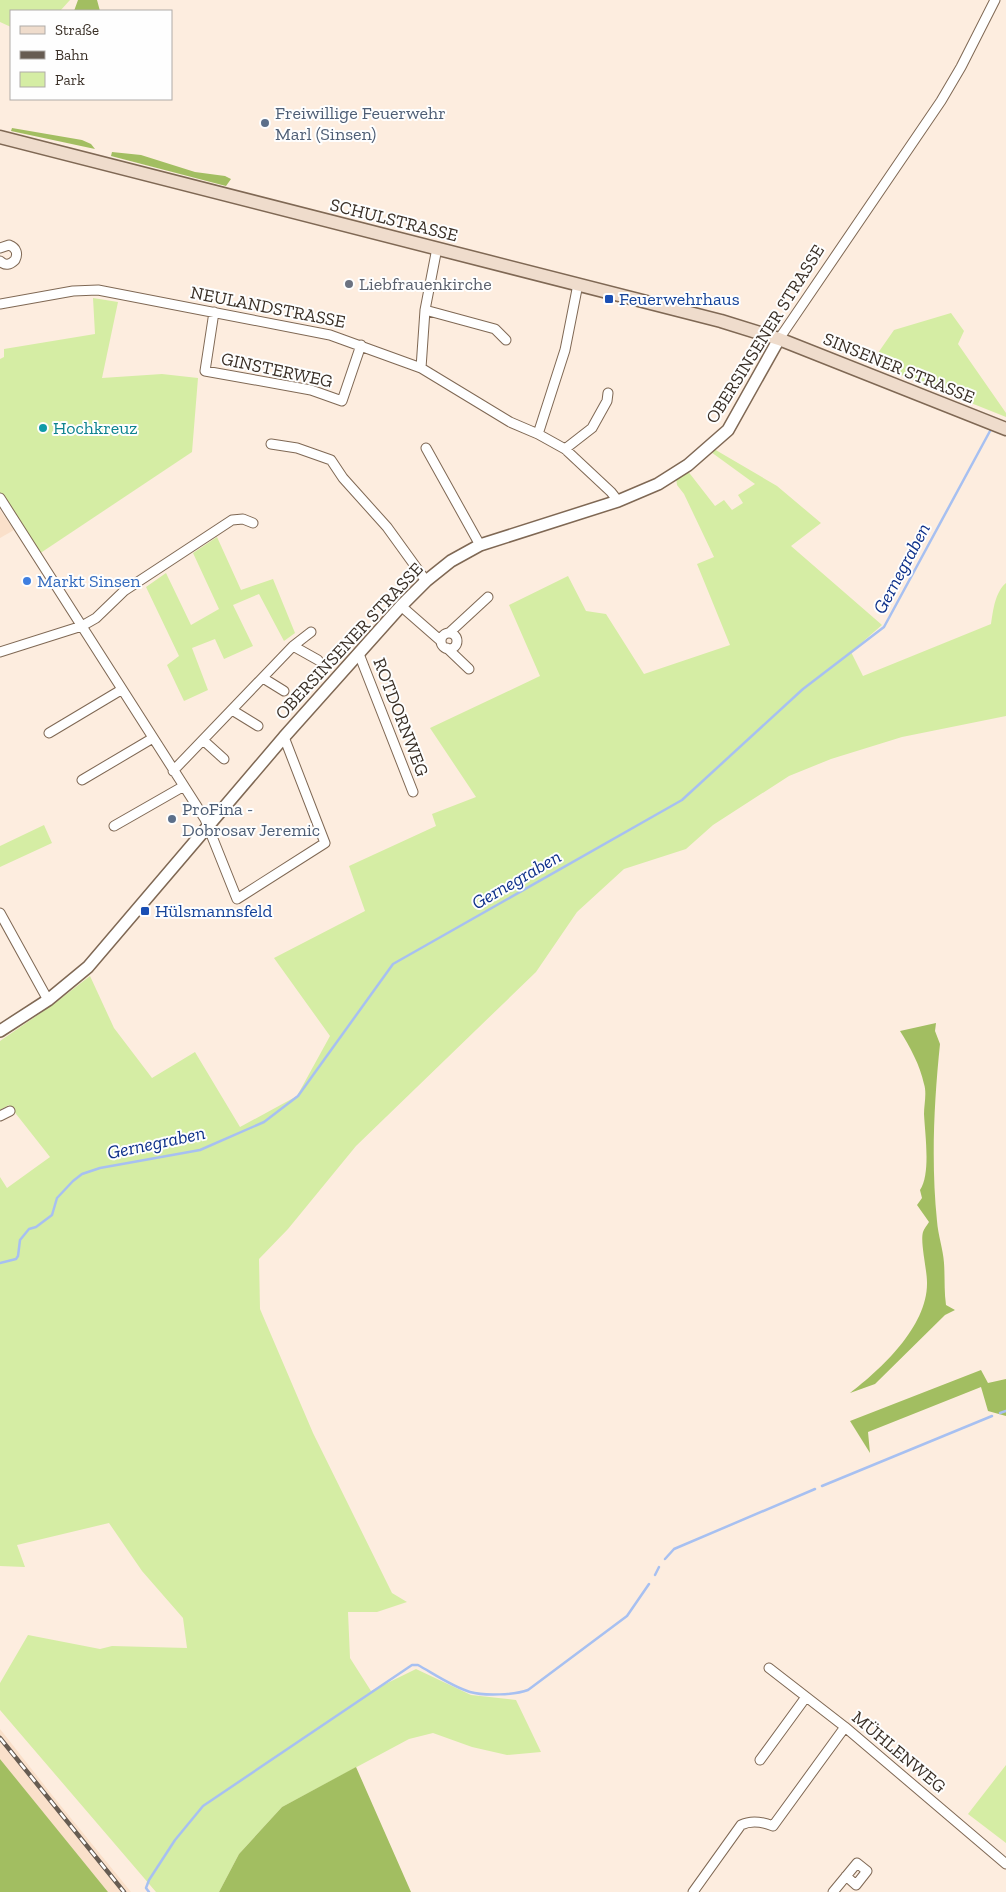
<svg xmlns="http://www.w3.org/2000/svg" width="1006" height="1892" font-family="'Zilla Slab',serif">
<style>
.built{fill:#fae0ca}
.green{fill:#d5eda4}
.forest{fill:#a2be61}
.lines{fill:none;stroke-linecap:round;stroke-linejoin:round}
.stream{stroke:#a7c0f1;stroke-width:2.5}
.minor-casing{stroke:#7f6854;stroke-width:11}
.tertiary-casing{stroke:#7f6854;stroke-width:14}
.secondary-casing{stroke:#7f6854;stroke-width:15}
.minor{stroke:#fff;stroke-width:9}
.tertiary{stroke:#fff;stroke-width:11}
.secondary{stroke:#efdccc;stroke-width:12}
.rail-casing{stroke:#675c52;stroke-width:4.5}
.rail{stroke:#fefefe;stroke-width:2.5;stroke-dasharray:8;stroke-linecap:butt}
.service-dot{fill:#5c6f8a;stroke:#fefefe;stroke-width:2}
.worship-dot{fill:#6b7280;stroke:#fefefe;stroke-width:2}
.transit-dot{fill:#1a4fb4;stroke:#fefefe;stroke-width:2}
.culture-dot{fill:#0f9aa8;stroke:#fefefe;stroke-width:2}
.shop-dot{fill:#3f7fe0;stroke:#fefefe;stroke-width:2}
.labels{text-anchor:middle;stroke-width:4;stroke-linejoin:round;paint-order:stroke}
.service-label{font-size:18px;fill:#4e5e75;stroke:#fefefe;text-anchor:start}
.street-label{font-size:18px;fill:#392f26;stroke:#fefefe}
.worship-label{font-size:18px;fill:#5b616d;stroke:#fefefe;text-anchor:start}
.transit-label{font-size:18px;fill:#164399;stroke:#fefefe;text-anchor:start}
.culture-label{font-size:18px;fill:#0d838f;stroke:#fefefe;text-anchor:start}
.shop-label{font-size:18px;fill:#366cbe;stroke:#fefefe;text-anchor:start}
.water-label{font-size:19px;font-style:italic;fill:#0d308a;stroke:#fefefe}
</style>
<rect width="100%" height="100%" fill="#fdeddf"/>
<path class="built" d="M0 510 14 530 0 538Z
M0 1729 52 1795 131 1892H108L37 1805 0 1759Z"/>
<path class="green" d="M0 0H70L60 11H11V27L0 22Z
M93 298 118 302 102 378 162 374 198 378 192 452 39 554 0 495V359L4 357V349L95 334Z
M951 313 964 331 958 344 1006 413V417L871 363 894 330Z
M714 449 777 486 821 523 791 546 882 625 851 652 863 676 991 624C993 611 995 592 1006 583V716L902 737 831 759 789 776 713 825 686 849 624 869 577 912 536 972 356 1146 288 1229 259 1259 260 1309 313 1433 392 1593 407 1602 377 1612H348L350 1658 371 1691 416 1669 471 1695 516 1700 541 1752 507 1755 472 1747 433 1733 409 1739 282 1807 239 1854 219 1892H156L0 1710V1683L28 1635 100 1649 112 1646 187 1648 183 1618 142 1571 109 1523 17 1545 25 1567 0 1566V1177L7 1188 50 1157 9 1105 0 1110V1041L55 1003 90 976 114 1028 152 1078 195 1052 240 1127 297 1096 330 1036 274 958 365 911 349 866 436 826 432 814 476 797 430 728 540 676 509 605 568 576 586 611 606 614 644 674 730 645 697 564 714 557 684 494 677 485 676 477 687 470 715 506 724 500 732 510 743 503 738 495 755 484 711 452Z
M217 537 241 590 273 579 295 633 284 641 259 594 233 605 253 646 224 659 215 639 192 648 208 690 184 701 167 665 179 656 146 587 166 573 191 625 219 609 193 553Z
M44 825 52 843 0 867V846Z
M1006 1765V1843L968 1814Z"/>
<path class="forest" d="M78 0H97L100 11H74Z
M12 128 82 140 91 144 95 149 11 131Z
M112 152 141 155 195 172 225 176 231 179 226 186 111 156Z
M936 1023 935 1031 940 1044C934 1102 931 1163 937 1221 938 1235 943 1249 944 1263 945 1277 944 1291 946 1305L955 1310 945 1315 875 1384 850 1393C881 1369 928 1326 927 1282 927 1270 920 1242 923 1232 924 1229 927 1225 929 1222L917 1205 922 1198 920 1190C931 1174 925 1134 924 1114 924 1105 927 1093 924 1084 920 1065 910 1047 900 1031Z
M981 1370 988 1383 1006 1379V1416L988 1411 981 1387 868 1432 870 1453 850 1421Z
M0 1759 108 1892H0Z
M356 1767 411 1892H219L239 1854 282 1807Z"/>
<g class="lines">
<path class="stream" d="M0 1263 16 1259 18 1256 20 1240 29 1229 36 1227 52 1215 57 1198 73 1181 82 1174 100 1168 200 1150 264 1122 298 1096 393 964 682 800 803 689 884 627 990 431
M1000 1413 1006 1411
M822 1486 992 1416
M665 1559 674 1549 815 1489
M655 1575 659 1567
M149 1892 146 1888 149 1880 175 1840 203 1806 412 1665H418C434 1674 453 1687 470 1692 484 1696 515 1695 528 1690L627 1616 649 1584"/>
<g class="minor-casing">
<path id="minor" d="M0 248 9 245C17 248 18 254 15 260 10 265 5 266 0 261
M0 304 73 291 98 290 330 335 421 368 510 422 538 434 565 449 611 492 618 501
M425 310 495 329 506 340
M214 312 205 371 311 390 342 401 361 345
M779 339 941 101 961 67 995 0
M421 368 425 310 437 248
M538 434 565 350 578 284
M271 444 297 448 331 460 343 478 387 527 426 581
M426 448 480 545
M565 449 592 428 607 401 608 393
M0 498 205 819 237 899 325 843 284 737
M401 606 441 641
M449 633 488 597
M441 641a8 8 0 1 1 16 0a8 8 0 1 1-16 0Z
M293 646 318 660
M447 648 469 669
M0 652 82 626 96 618 124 591 232 520 243 519 253 523
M359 654 413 792
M263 678 284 691
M232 710 258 726
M49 733 121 690
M203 740 224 759
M173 771 293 646 311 632
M82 780 153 738
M114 826 184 786
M0 913 48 1000
M0 1116 10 1111
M769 1668 845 1727 1006 1864
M760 1760 806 1697
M693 1892 741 1825C751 1820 763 1822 773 1826L845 1727
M833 1892 857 1863 867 1871 856 1885 846 1876"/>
</g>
<g class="tertiary-casing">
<path id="tertiary" d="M0 1031 48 1000 88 967 284 737 401 606 426 581 451 561 480 545 618 501 658 484 688 465 728 430 779 339"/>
</g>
<g class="secondary-casing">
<path id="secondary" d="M0 137 721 321 779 339 1006 429"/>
</g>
<use href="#minor" class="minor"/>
<use href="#tertiary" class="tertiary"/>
<use href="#secondary" class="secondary"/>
<g class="rail-casing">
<path id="rail" d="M0 1738 124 1892"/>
</g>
<use href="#rail" class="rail"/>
</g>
<g class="service-dot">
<circle cx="265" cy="123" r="5"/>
<circle cx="172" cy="819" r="5"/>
</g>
<circle class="worship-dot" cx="349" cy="284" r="5"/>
<g class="transit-dot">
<rect x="604" y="294" width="10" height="10" rx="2.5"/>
<rect x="140" y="906" width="10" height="10" rx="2.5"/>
</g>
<circle class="culture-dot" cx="43" cy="428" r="5"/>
<circle class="shop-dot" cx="27" cy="581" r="5"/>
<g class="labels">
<g class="service-label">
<text x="275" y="119">Freiwillige Feuerwehr<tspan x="275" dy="21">Marl (Sinsen)</tspan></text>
<text x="182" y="815">ProFina -<tspan x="182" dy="21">Dobrosav Jeremic</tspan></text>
</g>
<g class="street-label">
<text transform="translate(394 220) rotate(14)" y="6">SCHULSTRASSE</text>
<text transform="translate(268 307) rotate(11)" y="6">NEULANDSTRASSE</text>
<text transform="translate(765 334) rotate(-58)" y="6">OBERSINSENER STRASSE</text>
<text transform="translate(899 368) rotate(22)" y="6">SINSENER STRASSE</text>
<text transform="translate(277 370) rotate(12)" y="6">GINSTERWEG</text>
<text transform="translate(349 641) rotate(-47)" y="6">OBERSINSENER STRASSE</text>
<text transform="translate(401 717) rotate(69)" y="6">ROTDORNWEG</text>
<text transform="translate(899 1752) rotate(40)" y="6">MÜHLENWEG</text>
</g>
<g class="worship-label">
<text x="359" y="290">Liebfrauenkirche</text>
</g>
<g class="transit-label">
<text x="619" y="305">Feuerwehrhaus</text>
<text x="155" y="917">Hülsmannsfeld</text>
</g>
<g class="culture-label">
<text x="53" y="434">Hochkreuz</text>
</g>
<g class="shop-label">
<text x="37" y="587">Markt Sinsen</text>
</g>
<g class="water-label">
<text transform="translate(901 568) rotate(-62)" y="7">Gernegraben</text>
<text transform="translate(516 879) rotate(-30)" y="7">Gernegraben</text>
<text transform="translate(156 1142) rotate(-12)" y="7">Gernegraben</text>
</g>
</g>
<rect x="10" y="10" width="162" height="90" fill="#fefefe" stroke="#afaba8"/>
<rect x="20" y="26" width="25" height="8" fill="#efdccc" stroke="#afaba8"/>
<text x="55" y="35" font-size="15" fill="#392f26">Straße</text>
<rect x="20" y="51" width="25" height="8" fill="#675c52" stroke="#afaba8"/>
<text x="55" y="60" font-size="15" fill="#392f26">Bahn</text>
<rect x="20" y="72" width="25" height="15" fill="#d5eda4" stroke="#afaba8"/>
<text x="55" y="85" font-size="15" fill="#392f26">Park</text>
</svg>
